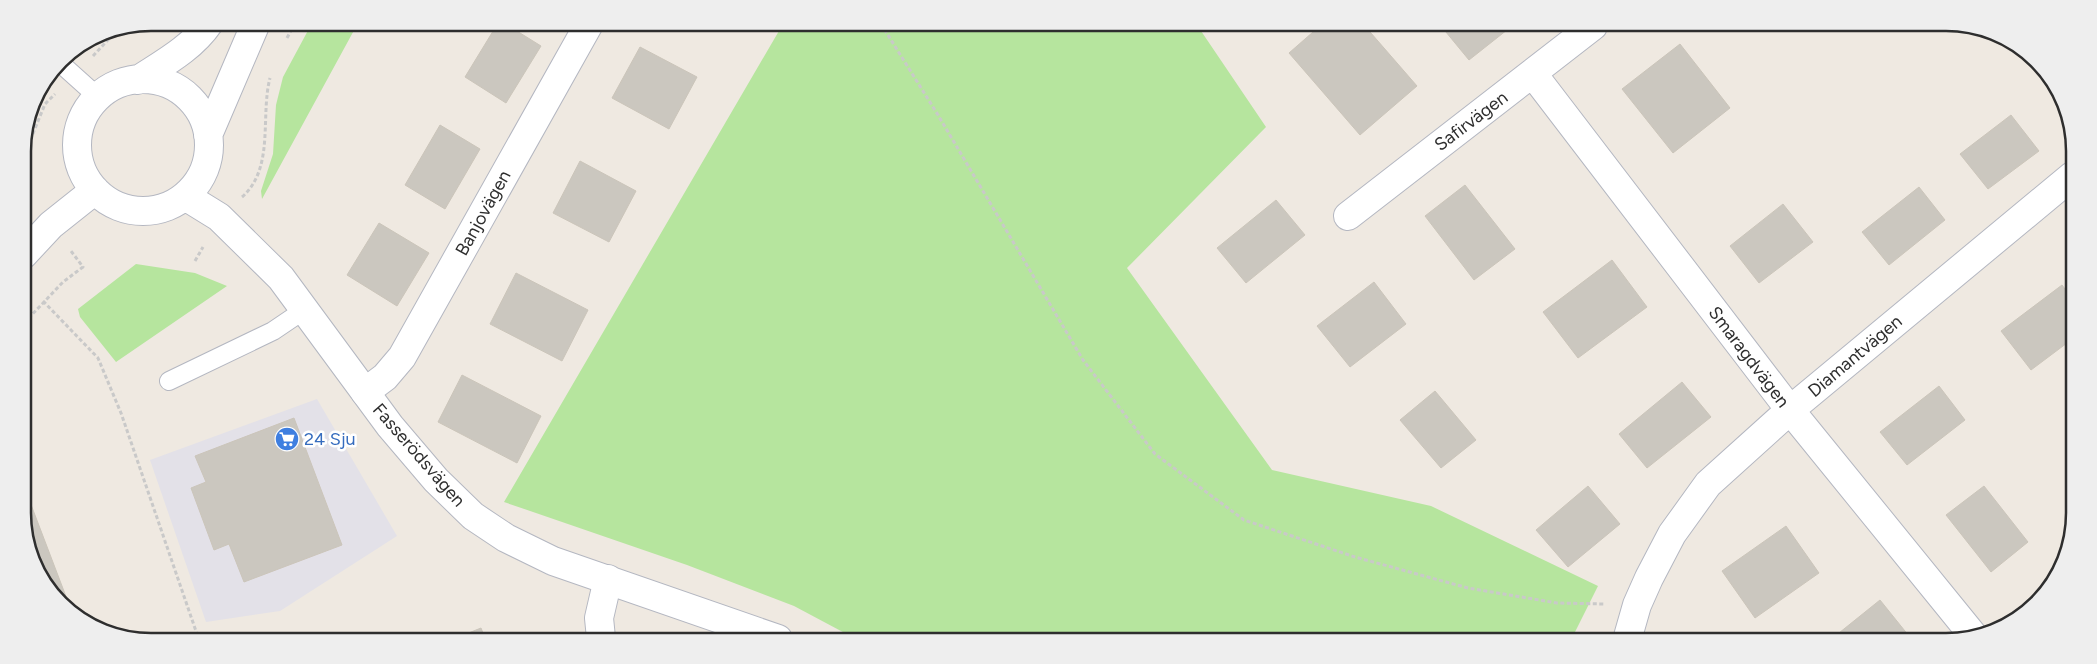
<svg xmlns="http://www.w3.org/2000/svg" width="2097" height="664" font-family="Figtree,sans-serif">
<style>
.industrial{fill:#e3e1e8}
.green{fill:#b6e59e}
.building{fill:#cbc7bf;stroke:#cbc5ba}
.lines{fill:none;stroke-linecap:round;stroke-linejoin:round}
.lane-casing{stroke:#b4b7c1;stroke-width:20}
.street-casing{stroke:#b4b7c1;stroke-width:30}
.secondary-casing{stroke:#b4b7c1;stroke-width:30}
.path{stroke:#c9c9c9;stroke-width:3;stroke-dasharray:4 2.5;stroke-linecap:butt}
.lane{stroke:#fff;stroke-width:18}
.street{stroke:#fff;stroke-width:28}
.secondary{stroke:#fff;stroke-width:28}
.labels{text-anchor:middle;stroke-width:5;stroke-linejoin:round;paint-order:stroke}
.street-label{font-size:18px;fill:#2e2e2e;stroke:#fff}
.shop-label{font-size:18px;fill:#366cbe;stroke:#fff;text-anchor:start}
.rim{fill:none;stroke:#2e2e2e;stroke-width:2.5}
</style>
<rect width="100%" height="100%" fill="#efe9e1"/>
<path class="industrial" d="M317 399 397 536 280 611 206 622 150 460Z"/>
<path class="green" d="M312 23H358L262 199 261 191 273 154 276 105 283 77Z
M783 24 1202 25 1199 28 1266 127 1127 268 1272 470 1431 506 1598 586 1571 640 856 639 794 606 687 565 504 502Z
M136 264 195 273 227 286 116 362 80 317 78 309Z"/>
<path class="building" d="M498 23H504L541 46 506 103 465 77Z
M1321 25H1364L1417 86 1360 135 1289 53Z
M1441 26H1512L1469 60Z
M1680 44 1730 108 1673 153 1622 89Z
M640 47 697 77 669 129 612 98Z
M2011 115 2039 151 1988 189 1960 154Z
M440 125 480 149 445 209 405 185Z
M580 161 636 191 609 242 553 213Z
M1465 185 1515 249 1474 280 1425 216Z
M1919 187 1945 220 1889 265 1862 232Z
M1276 200 1305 235 1246 283 1217 248Z
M1783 204 1813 242 1759 283 1730 246Z
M379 223 429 253 397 306 347 275Z
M1612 260 1647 307 1578 358 1543 312Z
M516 273 588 310 562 361 490 324Z
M1374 282 1406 324 1350 367 1317 326Z
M2062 285 2071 297V340L2031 370 2001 331Z
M462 375 541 416 517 463 438 422Z
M1682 382 1711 417 1647 468 1619 434Z
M1939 386 1965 420 1907 465 1880 432Z
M1435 391 1476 440 1441 468 1400 420Z
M294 418 342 545 244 582 229 544 214 550 191 488 206 482 195 456Z
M1588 486 1620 524 1568 567 1536 530Z
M1984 486 2028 542 1991 572 1946 515Z
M30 502 70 607 55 598 25 537V504Z
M1786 526 1819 573 1755 618 1722 571Z
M1880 600 1913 641H1829Z
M481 628 485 638H456Z"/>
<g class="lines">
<g class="lane-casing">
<path id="lane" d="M59 62 98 97
M169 381 273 331 304 310"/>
</g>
<g class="street-casing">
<path id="street" d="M1533 74 1790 410 1972 634
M1348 216 1593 26
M365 392 385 377 402 357 589 24
M601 638 599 618 608 579
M1627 640 1637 605 1649 578 1672 534 1708 484 1790 410 2072 176"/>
</g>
<g class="secondary-casing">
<path id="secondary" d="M77 145a66 66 0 1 1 132 0a66 66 0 1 1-132 0Z
M138 80C164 63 192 48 209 23
M208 135 256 23
M185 196 219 217 281 278 390 426 436 480 473 516 506 538 553 561 778 639
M23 255 51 225 95 190"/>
</g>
<path class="path" d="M881 24 938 115 1083 360 1155 454 1244 520 1355 557 1468 588 1557 603 1604 604
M287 38 295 23
M93 56 118 29
M23 158 45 104 55 94
M242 197C275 168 260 116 270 78
M195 261 203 247
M43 301 98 358 121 413 198 637
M24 323 63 282 83 267 71 251"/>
<use href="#lane" class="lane"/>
<use href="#street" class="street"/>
<use href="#secondary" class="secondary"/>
</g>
<defs>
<g id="supermarket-disc" transform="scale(1.25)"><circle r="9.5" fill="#3f7fe0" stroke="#fff"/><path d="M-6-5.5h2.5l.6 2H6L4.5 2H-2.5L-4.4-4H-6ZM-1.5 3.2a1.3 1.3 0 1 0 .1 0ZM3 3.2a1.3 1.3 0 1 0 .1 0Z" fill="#fff"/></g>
</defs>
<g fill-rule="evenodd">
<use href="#supermarket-disc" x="287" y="439"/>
</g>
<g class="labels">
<g class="street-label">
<text transform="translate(1471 121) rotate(-37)" y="6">Safirvägen</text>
<text transform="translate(483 213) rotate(-61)" y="6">Banjovägen</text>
<text transform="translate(1855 356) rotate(-40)" y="6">Diamantvägen</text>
<text transform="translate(1749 357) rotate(53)" y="6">Smaragdvägen</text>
<text transform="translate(419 455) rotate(49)" y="6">Fasserödsvägen</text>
</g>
<g class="shop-label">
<text x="304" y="445">24 Sju</text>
</g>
</g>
<path d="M0 0H2097V664H0ZM151 31H1946A120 120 0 0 1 2066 151V513A120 120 0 0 1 1946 633H151A120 120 0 0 1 31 513V151A120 120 0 0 1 151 31Z" fill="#eee" fill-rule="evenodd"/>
<path class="rim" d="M151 31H1946A120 120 0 0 1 2066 151V513A120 120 0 0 1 1946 633H151A120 120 0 0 1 31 513V151A120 120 0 0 1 151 31Z"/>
</svg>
